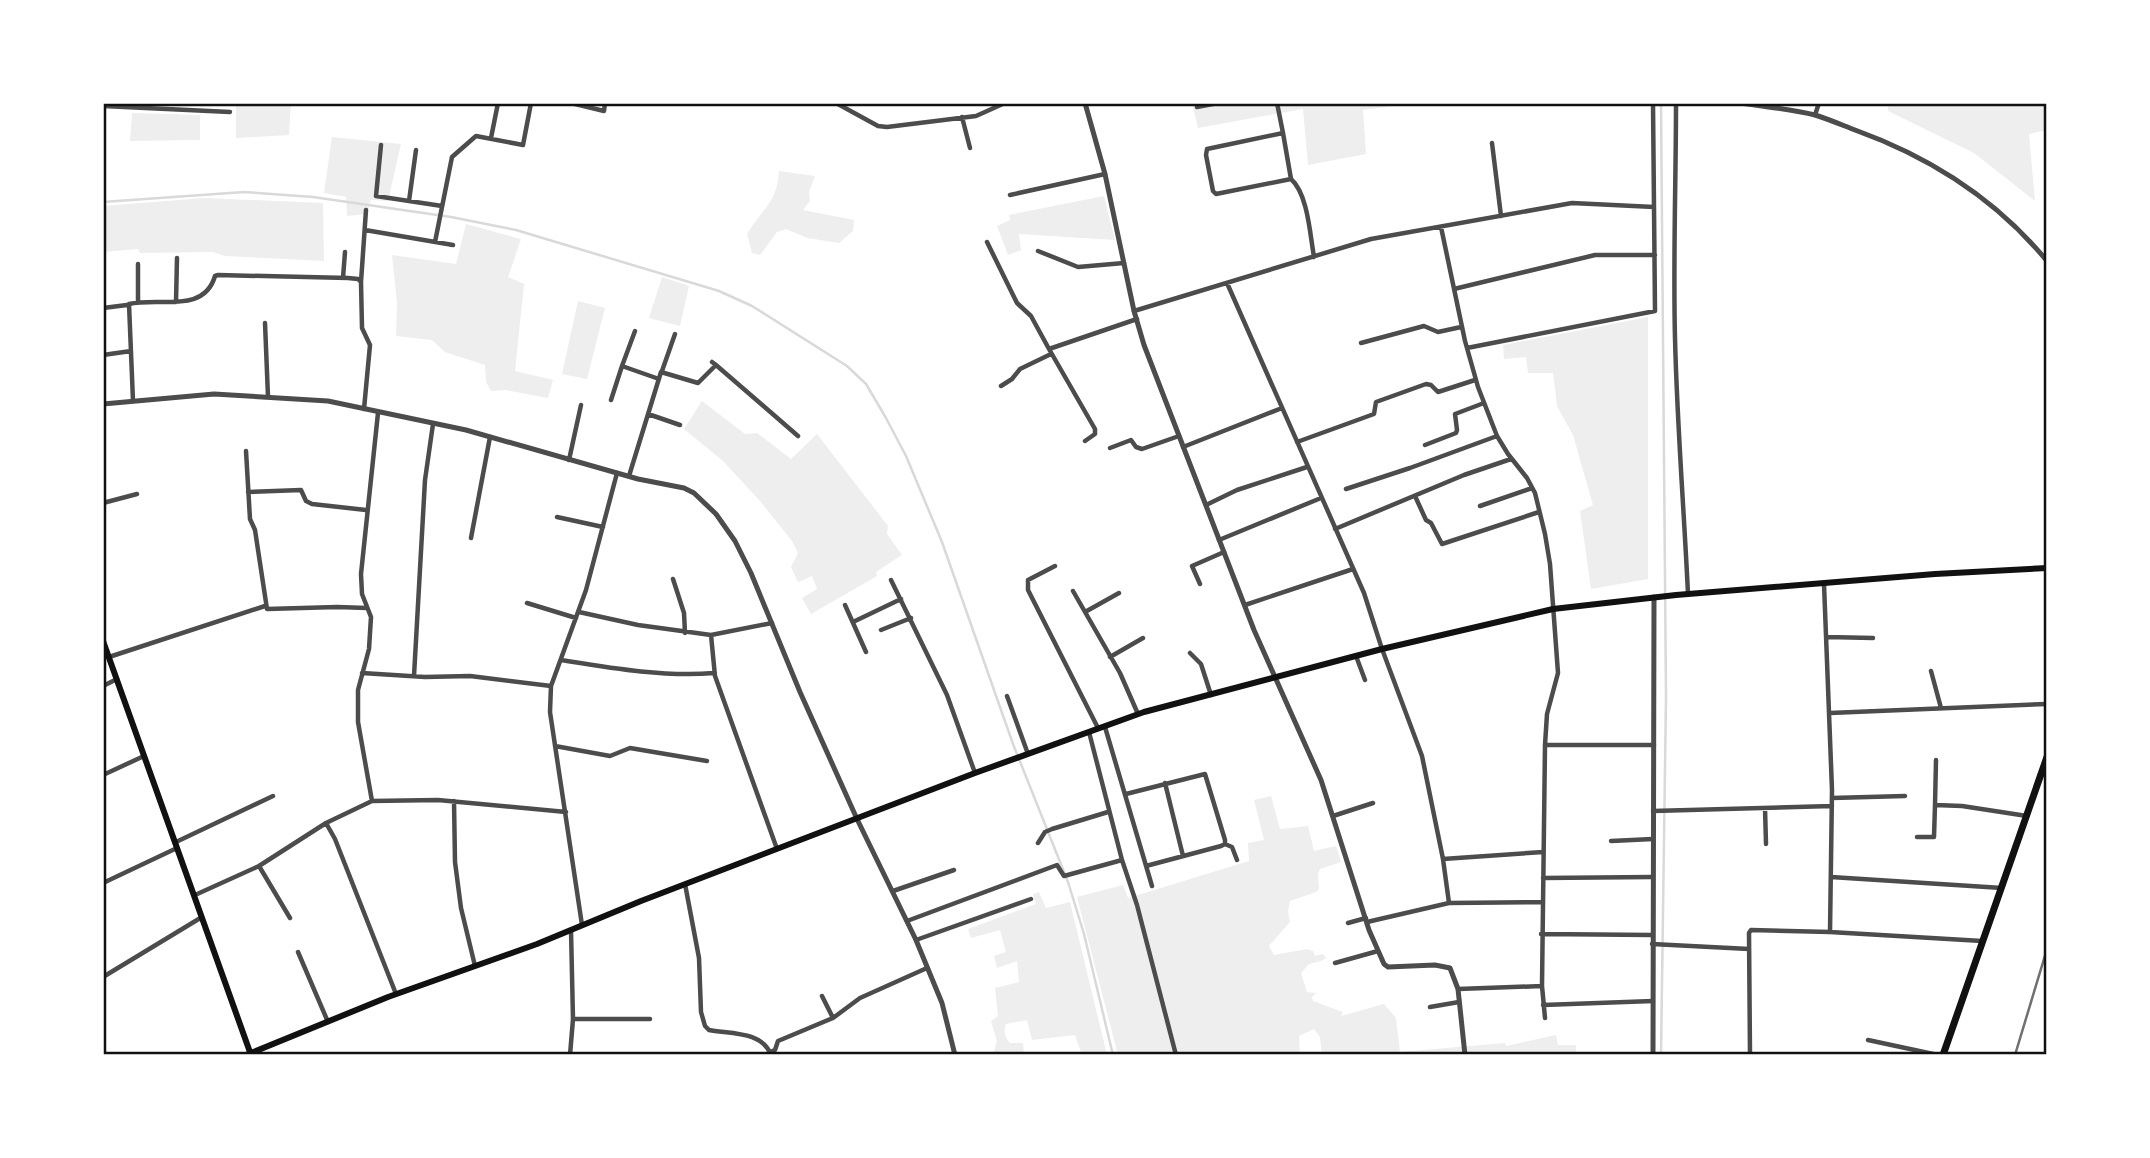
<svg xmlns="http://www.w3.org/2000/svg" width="2150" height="1158" font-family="'Source Serif 4',serif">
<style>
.green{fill:#eee}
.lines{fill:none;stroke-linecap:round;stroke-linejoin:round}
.stream{stroke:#d9d9d9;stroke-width:2.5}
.minor{stroke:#4c4c4c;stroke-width:4.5}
.tertiary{stroke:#4c4c4c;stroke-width:5}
.primary{stroke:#111;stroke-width:6}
.trunk{stroke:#111;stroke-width:7}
.rail{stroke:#707070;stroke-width:2.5}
.neatline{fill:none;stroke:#111;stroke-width:2.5}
</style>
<rect width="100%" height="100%" fill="#fff"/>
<path class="green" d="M236 103H291L289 135 236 138Z
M1192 103H1415L1363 110 1366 154 1308 165 1303 109 1198 128Z
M1888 103H2047V130L2029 134 2035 201 1974 153 1888 111Z
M132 113 200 115V140L130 141Z
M332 137 401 144 388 201 371 200 367 214 347 216 346 197 324 193Z
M779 171 815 176 809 192 810 201 803 210 854 220 853 231 839 243 807 238 786 229 777 232 760 255 752 253 747 234C763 208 777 203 779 171Z
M1104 196 1115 240 1019 234 1021 250 1008 255 997 226 1010 220 1009 215Z
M204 198 323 203 324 261 225 256 213 252 140 253 138 249 103 252V206Z
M466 224 521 239 508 277 524 284 515 371 553 380 548 398 506 390 491 391 486 382 485 365 445 352 432 340 396 336 397 303 392 255 456 264Z
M662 277 689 286 680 326 649 318Z
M578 301 605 308 587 379 562 374Z
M1648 317V579L1591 589 1580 511 1593 505 1573 435 1557 406 1553 373H1528L1526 357 1504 359 1503 345Z
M702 401 745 434 757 433 791 459 817 434 888 526 887 534 902 555 876 572 877 576 811 614 802 598 817 589 812 576 798 582 791 567 798 553 792 541 760 501 723 461 684 429Z
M1271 796 1280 829 1308 826 1314 851 1336 846 1341 862 1320 869 1318 874 1319 889 1316 892 1290 901 1288 911 1290 922 1269 946 1274 955 1307 949 1313 951 1315 956 1323 954 1326 958 1321 961 1309 964 1301 973 1307 992 1316 993 1312 997 1313 1001 1343 1012 1341 1016 1384 1004 1396 1018 1400 1052 1505 1043 1506 1046 1556 1035 1558 1045H1576V1055H1322L1320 1037 1314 1029 1299 1036 1300 1055H1118L1077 897 1123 885 1128 898 1249 861 1248 843 1264 840 1254 800Z
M1039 892 1046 908 1070 902 1107 1055H1082L1075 1035 1032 1040 1027 1020 1006 1024C1003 1031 1005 1038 1010 1043H1023L1024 1055H993L997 1041 991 1021 998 1016 995 988 1019 982 1017 961 997 968 994 956 1006 952 1000 930 971 938 968 929 1036 904 1033 894Z"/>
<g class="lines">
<path class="stream" d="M103 202 244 192 313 197 451 217 516 230 719 291 752 306 847 366 866 384 886 418 906 456 942 542 1013 744 1068 882 1084 934 1113 1055
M1661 1055 1666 697 1661 103"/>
<path class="minor" d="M571 103 604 111 605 103
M836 103 878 126 887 127 976 116 1005 103
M1277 103 1283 133
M1676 103C1676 181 1673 260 1675 338 1677 424 1684 509 1688 594
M103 106 230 112
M1197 107 1218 103
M1815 115 1819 103
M962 117 970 148
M491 138 498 103
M1492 143 1501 216
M381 145 376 196 442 206
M1291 179 1283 133 1207 149 1206 155 1213 191 1216 194 1291 179C1308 194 1310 235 1314 257
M1010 195 1105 174
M409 201 416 150
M1441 227 1465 341 1478 387 1497 436 1508 454 1527 478 1535 493 1545 534 1550 564 1558 673 1547 714 1545 745 1542 986 1458 989
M365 230 453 245
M435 242 452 157 476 136 523 145 531 103
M987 242 1017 303 1031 316 1049 349 1137 319
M1038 251 1078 267 1124 263
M343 278 345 252
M361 282 366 210
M1227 283 1364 593 1382 649 1422 756 1443 859 1449 903 1367 922
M1454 289 1595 255H1655
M138 302V264
M176 302 177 258
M103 308 127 305
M1134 311 1371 239 1572 203 1654 207
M265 323 268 397
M635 331 622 366 659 379
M1361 343 1424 326 1438 332 1461 327
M1467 348 1655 311 1653 103
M1049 349 1095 429V434L1085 441
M103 355 131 351
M716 365 798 436
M662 371 675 334
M1001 386 1012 379 1020 369 1051 354
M611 400 622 366
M133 401 129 304C159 297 204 314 215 276L218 275 348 278 358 279 361 282 362 328 370 345 364 409
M648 414 680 425
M1297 442 1374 414 1376 402 1426 384 1431 385 1438 392 1475 380
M1425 445 1456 433 1457 430 1455 414 1484 403
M1183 447 1282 408
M1110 448 1131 440 1136 447 1142 449 1179 436
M246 451 250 519 255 530 267 609 337 607 367 608
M569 460 581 405
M629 476 661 372 698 383 716 365 712 362
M1346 489 1410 468 1497 436
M248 492 301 490 306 501 312 504 366 510
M1415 496 1426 520 1431 523 1442 544 1539 512
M103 503 137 494
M1206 505 1237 490 1307 467
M1480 506 1532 488
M557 517 603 527
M1335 529 1464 475 1511 459
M471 538 490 437
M1219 540 1321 498
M1055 566 1028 580V590L1098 728
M673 579 684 613 685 633
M891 580 947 695 975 773
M1200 584 1192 566 1224 552
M1824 584 1832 790 1830 932
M1073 591 1120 673 1138 714
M527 603 576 618
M845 605 866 652
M1245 605 1353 569
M579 612 638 625 711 635 715 676 777 849
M1085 612 1119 593
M853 622 901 599
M881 630 911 618
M711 635 772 623
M1827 637 1873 638
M1190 653 1201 664 1211 695
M1356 656 1365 680
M109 657 265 606
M1110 657 1143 638
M561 660C611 668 663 677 714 673
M1931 671 1941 708
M362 673 425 677 470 676 551 686
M414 676 425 480 433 424
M103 686 117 679
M1007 696 1028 754
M1830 713 2047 704
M1105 727 1152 886
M1545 745H1654
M555 746 610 756 630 748 707 761
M1936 760 1935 805 1962 806 2027 816
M103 775 144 756
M1165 783 1183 856
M1126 794 1205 774 1225 840V844L1221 846 1146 866
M1832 798 1905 796
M372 801 358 722V690L369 649 371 617 362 594 361 574 378 413
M454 801 455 862 461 908 475 966
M1765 808 1766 844
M1653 811 1832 806
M1333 816 1373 803
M326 823 335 839 396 994
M1917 837H1934L1935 805
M1611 841 1653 839
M176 842 273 796
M1038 843 1045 832 1052 829 1108 812
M1225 844 1232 847 1237 860
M1443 859 1543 852
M1122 860 1137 905 1176 1055
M259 866 290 918
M1831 877 2002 888
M1543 878 1652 877
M103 883 177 848
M685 884 699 958 701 1012 705 1026 709 1030C731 1034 762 1031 771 1055
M893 891 954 870
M195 895 259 866 326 823 372 801 438 800 566 812
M1449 903 1542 902
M907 921 1057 865 1064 876 1122 860 1089 732
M1348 923 1366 918
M582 925 550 712 551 686 586 590 617 473
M1541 934 1651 935
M916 940 1031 899
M1652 944 1749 949
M298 952 328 1022
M1335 963 1378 951
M103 977 202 917
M1542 986 1545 1018
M822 996 833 1018
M1543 1005 1653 1001
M1430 1007 1459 1002
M573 1019H650
M1868 1040 1938 1055
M770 1052 775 1050 778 1041 833 1018 860 998 927 968
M570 1055 573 1019 571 930
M1750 1055 1749 933 1751 930 1830 932 1982 941"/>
<path class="tertiary" d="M1085 103 1105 174 1134 311 1144 345 1254 630 1321 780 1369 930 1384 964 1388 967 1435 965 1450 968 1458 989 1465 1055
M1741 103C1765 107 1791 109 1815 115 1828 119 1842 125 1855 130 1930 157 1996 199 2047 261
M103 404 214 394 328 401 466 430 638 479 684 488 694 493 716 514 735 541 751 573 800 692 857 819 916 940 942 1003 955 1055
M1653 1055C1652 902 1655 749 1654 597"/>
<path class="primary" d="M103 641 251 1055
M246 1055 388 997 537 944 641 901 975 773 1144 712 1382 649 1553 609 1676 595 1935 574 2047 568"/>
<path class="trunk" d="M1943 1055 2047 757"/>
<path class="rail" d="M2015 1055 2047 949"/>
</g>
<rect width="2150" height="1158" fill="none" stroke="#ffffff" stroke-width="210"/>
<rect x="105" y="105" width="1940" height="948" class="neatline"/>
</svg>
